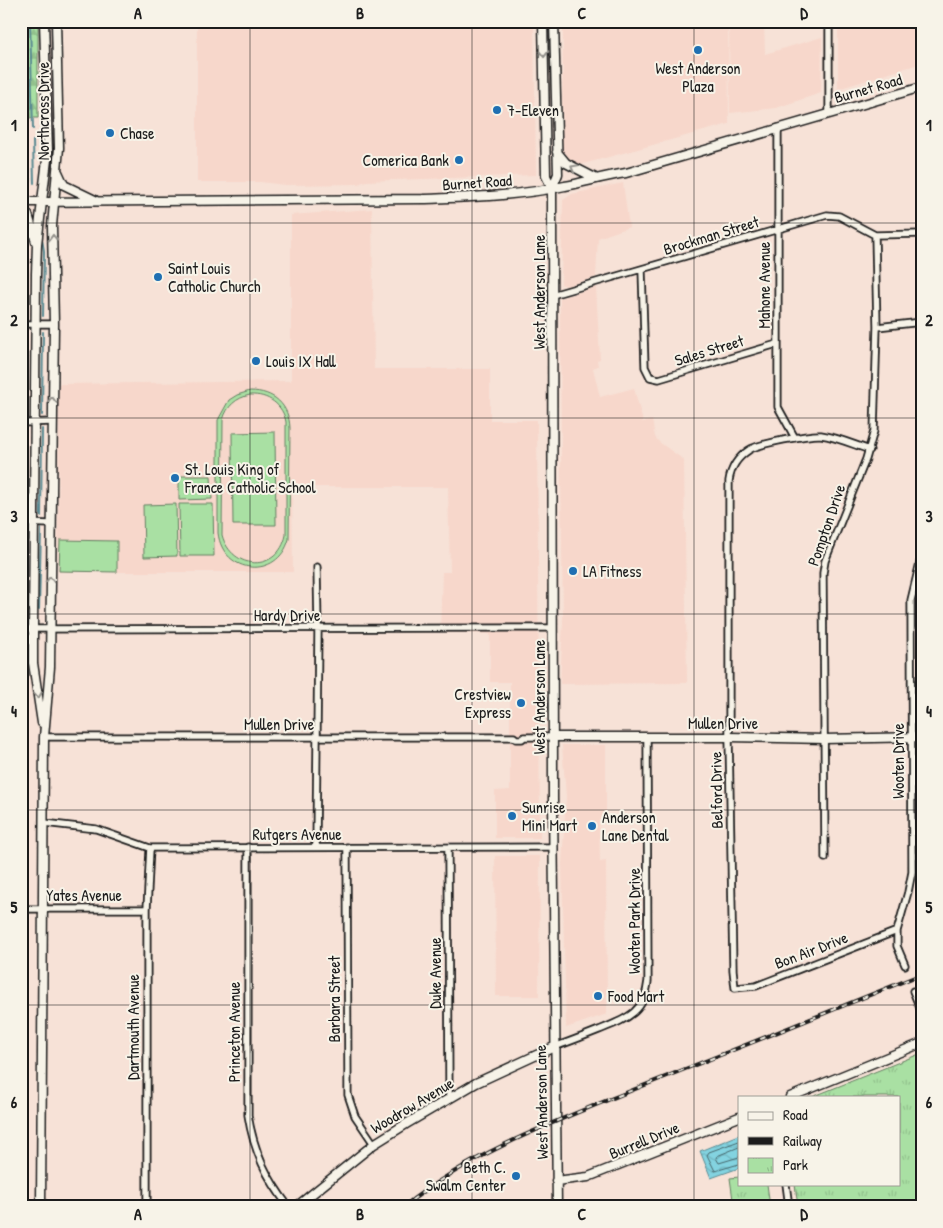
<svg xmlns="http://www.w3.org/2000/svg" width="943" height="1228" font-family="'Patrick Hand',sans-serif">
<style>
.built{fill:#f7d7cb}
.forest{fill:url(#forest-firs);stroke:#627e60}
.park{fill:url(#park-tufts);stroke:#627e60}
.garden{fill:#a9e0a3;stroke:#627e60;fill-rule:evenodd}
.water{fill:url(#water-waves);stroke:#5a8a92}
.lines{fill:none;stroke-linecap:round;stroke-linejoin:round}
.shore{stroke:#45656a;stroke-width:1}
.stream{stroke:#5a8a92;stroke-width:2}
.street-casing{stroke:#1c1c1c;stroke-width:9}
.secondary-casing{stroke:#1c1c1c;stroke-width:11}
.street{stroke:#f7f3e8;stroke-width:5.5}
.secondary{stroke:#f7f3e8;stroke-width:8}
.rail-casing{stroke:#1c1c1c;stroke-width:4}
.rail{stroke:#f7f3e8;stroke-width:2;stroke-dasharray:5.5;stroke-linecap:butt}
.oneway{stroke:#94928c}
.grid{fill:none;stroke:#1c1c1c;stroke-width:1;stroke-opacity:0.55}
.poi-dot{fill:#1f6fb2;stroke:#f7f3e8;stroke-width:2}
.labels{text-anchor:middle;stroke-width:4;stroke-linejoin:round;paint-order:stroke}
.poi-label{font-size:16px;fill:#1c1c1c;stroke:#f7f3e8;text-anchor:start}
.street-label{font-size:16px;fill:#1c1c1c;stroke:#f7f3e8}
.neatline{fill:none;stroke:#1c1c1c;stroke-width:2}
.grid-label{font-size:16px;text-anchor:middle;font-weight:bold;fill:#1c1c1c}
</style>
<defs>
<pattern id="forest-firs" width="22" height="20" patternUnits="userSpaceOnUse" patternTransform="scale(1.25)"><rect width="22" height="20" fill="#a9e0a3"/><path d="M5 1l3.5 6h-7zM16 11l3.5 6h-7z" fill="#91c08c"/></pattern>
<pattern id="park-tufts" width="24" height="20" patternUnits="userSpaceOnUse" patternTransform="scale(1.25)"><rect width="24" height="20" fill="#a9e0a3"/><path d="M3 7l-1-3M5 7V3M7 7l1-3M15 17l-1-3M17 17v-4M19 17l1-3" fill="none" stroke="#91c08c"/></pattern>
<pattern id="water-waves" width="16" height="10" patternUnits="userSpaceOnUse" patternTransform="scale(1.25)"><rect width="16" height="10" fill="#83d3e0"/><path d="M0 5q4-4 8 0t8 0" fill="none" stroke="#71b5c0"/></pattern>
</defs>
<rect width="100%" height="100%" fill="#f7e2d7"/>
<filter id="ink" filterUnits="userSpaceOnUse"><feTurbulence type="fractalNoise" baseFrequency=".02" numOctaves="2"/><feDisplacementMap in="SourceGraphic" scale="10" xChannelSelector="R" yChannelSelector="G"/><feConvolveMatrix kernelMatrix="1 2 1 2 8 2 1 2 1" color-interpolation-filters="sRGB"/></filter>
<g filter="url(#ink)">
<path class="built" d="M197 21H534L536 175 366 181 358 184 285 185 260 182H197Z
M563 21H728L729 124 576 166 562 153Z
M729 21H764L765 54 822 37 821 93 776 108 730 113Z
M838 21H922V63L838 89Z
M623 183 629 227 598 238 596 277 567 286 561 284 563 200 572 194Z
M372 209 374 369H490V420H537L540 838H495V791L510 790V682H490V634L440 632 442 572H450L448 487H292L293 572H58L59 384 291 381V215Z
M596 287 600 359 597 360 598 366 593 368 600 397 634 388 643 422 652 420 655 437 659 442 684 460 687 683 560 684 563 620 561 471 560 298Z
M562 745H606V819L599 820 600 862 606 861 607 1014 566 1028 562 864 566 796Z
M495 856H540L539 996H496Z"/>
<path class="forest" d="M26 21H38V118H30Z"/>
<path class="park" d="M922 1053V1207H798L795 1184H899V1097H812Z
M739 1177V1184H767L770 1207H734L730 1178Z"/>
<path class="garden" d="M250 391C274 391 289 405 290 428L289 539C278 580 223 575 218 533V420L229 400 237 395ZM250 395C268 394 283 405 286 422V535C278 573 232 571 222 535L223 420C227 406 236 398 250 395Z
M275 432 276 525H233L232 433Z
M179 476H211L212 499 179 500Z
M176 504 177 556 144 557 143 505Z
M179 504H213L214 556H180Z
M60 540 117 541V572L59 571Z"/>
<path class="water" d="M739 1135V1168L711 1178 700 1151Z"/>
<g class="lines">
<path class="shore" d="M739 1141 709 1152 707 1155 715 1171 739 1164
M739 1147 717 1156 716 1158 719 1163 739 1157"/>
<path class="stream" d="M30 21 33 129
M33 141 34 183
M41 234 44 251 43 316
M42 415 43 332
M41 516 42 429
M39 609 41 529"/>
<g class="street-casing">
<path id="street" d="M829 113V21
M778 128V407L795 438
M642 270 645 367 650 377 659 379 777 344
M552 295 827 215 839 216 875 235 922 234
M21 324H54
M877 327 922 322
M21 423 51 422
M870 450C854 445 837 437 821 435 810 434 757 444 749 450 737 458 731 467 729 481V737L733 970 735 988 756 986 897 931
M21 523 50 524
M21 629 552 628
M44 737H514L516 739H522L524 737H553
M44 823 96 829 150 848 553 847
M912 833 922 832
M248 847V1115C254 1152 266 1177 289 1207
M316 847 318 629 317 567
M347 847 348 1095 355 1116 374 1144
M448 848 449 1098
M825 858 823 573 825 561 866 459 874 431 877 327 875 235
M21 909H147
M905 965 897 946V931L908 892 912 872 911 600 922 554
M913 991 922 1013
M554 1047C569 1042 584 1036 599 1030 626 1019 645 1013 648 981L647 737
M786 1184 789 1207
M147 1207V909L150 848"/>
</g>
<g class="secondary-casing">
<path id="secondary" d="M543 21 546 176 552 188
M554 21 558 174 552 188 553 799 557 1207
M557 152 566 163 595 178
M58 172 64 185 95 200
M21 202 423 199C470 197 519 196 565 186 586 182 605 176 626 173L922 87
M21 205 28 215 36 242
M42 723 33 663V629L36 274 37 244 48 151 44 21
M553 737H729L824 739 922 737
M790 1097 922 1043
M556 1181 588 1177 739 1117
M41 1207 44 737 50 667 54 324 52 226 59 148 56 21
M296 1207 374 1144 406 1124 476 1083 554 1047"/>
</g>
<use href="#street" class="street"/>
<use href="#secondary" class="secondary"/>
<g class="rail-casing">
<path id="rail" d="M403 1207C476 1149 565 1118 650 1083 741 1047 831 1011 922 974"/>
</g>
<use href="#rail" class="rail"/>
</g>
<defs><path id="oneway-chevron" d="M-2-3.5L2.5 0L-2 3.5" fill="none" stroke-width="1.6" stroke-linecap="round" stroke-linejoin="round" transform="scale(1.25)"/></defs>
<g class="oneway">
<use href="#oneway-chevron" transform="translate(544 54) rotate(89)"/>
<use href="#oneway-chevron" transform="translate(574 168) rotate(-151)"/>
<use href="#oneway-chevron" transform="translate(53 238) rotate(-91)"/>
<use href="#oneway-chevron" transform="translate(52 400) rotate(-89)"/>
<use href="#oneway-chevron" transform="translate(50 580) rotate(-89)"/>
<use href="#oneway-chevron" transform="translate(38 695) rotate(82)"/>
</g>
</g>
<path class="grid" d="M250 21V1207M472 21V1207M694 21V1207M21 223H922M21 418H922M21 614H922M21 810H922M21 1005H922"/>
<g class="poi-dot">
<circle cx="698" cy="50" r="5"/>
<circle cx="497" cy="110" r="5"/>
<circle cx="110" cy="133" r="5"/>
<circle cx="459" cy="160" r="5"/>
<circle cx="158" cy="277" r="5"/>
<circle cx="256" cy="361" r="5"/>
<circle cx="175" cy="478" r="5"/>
<circle cx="573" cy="571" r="5"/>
<circle cx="521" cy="703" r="5"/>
<circle cx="512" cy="816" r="5"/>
<circle cx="592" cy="826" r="5"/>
<circle cx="598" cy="996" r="5"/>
<circle cx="516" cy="1176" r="5"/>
</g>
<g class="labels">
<g class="poi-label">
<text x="698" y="74" text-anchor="middle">West Anderson<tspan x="698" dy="18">Plaza</tspan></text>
<text x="507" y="116">7-Eleven</text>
<text x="120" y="139">Chase</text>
<text x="449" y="166" text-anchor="end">Comerica Bank</text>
<text x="168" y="274">Saint Louis<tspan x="168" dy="18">Catholic Church</tspan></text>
<text x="266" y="367">Louis IX Hall</text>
<text x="185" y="475">St. Louis King of<tspan x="185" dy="18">France Catholic School</tspan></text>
<text x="583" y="577">LA Fitness</text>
<text x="511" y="700" text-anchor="end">Crestview<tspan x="511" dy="18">Express</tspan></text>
<text x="522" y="813">Sunrise<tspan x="522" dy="18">Mini Mart</tspan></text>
<text x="602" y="823">Anderson<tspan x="602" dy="18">Lane Dental</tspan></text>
<text x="608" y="1002">Food Mart</text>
<text x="506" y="1173" text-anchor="end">Beth C.<tspan x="506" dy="18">Swalm Center</tspan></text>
</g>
<g class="street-label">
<text transform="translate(868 88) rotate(-16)" y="6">Burnet Road</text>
<text transform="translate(43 111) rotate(-90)" y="6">Northcross Drive</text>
<text transform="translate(477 182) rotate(-4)" y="6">Burnet Road</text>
<text transform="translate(711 235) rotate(-17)" y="6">Brockman Street</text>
<text transform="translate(764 285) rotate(-90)" y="6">Mahone Avenue</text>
<text transform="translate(539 292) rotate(-90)" y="6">West Anderson Lane</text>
<text transform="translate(709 350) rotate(-17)" y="6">Sales Street</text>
<text transform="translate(826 525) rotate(-71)" y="6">Pompton Drive</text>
<text x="287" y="621">Hardy Drive</text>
<text transform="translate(539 697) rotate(-90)" y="6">West Anderson Lane</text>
<text x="723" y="729">Mullen Drive</text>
<text x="279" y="730">Mullen Drive</text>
<text transform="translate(898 761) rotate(-90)" y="6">Wooten Drive</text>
<text transform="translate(716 790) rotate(-91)" y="6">Belford Drive</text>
<text x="297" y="840">Rutgers Avenue</text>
<text x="84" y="901">Yates Avenue</text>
<text transform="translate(634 921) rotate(-90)" y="6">Wooten Park Drive</text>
<text transform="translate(811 950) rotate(-21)" y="6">Bon Air Drive</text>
<text transform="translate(435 973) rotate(-90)" y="6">Duke Avenue</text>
<text transform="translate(334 999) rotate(-90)" y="6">Barbara Street</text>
<text transform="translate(133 1027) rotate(-90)" y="6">Dartmouth Avenue</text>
<text transform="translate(234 1032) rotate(-90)" y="6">Princeton Avenue</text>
<text transform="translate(541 1102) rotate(-91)" y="6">West Anderson Lane</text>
<text transform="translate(412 1105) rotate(-31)" y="6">Woodrow Avenue</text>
<text transform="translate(644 1140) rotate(-22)" y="6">Burrell Drive</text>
</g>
</g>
<rect width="943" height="1228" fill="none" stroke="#f7f3e8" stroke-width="55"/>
<rect x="738" y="1096" width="162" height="90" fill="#f7f3e8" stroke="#9f9d96"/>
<rect x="748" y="1112" width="25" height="8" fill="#f7f3e8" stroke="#9f9d96"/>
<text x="783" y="1120" font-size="15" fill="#1c1c1c">Road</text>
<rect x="748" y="1137" width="25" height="8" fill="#1c1c1c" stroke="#9f9d96"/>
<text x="783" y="1146" font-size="15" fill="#1c1c1c">Railway</text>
<rect x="748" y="1158" width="25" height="15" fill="url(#park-tufts)" stroke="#9f9d96"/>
<text x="783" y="1170" font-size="15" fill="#1c1c1c">Park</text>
<rect x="28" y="28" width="888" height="1172" class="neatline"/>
<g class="grid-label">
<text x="138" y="19">A</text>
<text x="360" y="19">B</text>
<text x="582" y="19">C</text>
<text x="804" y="19">D</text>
<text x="14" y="131">1</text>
<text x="929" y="131">1</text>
<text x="14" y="326">2</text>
<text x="929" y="326">2</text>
<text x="14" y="522">3</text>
<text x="929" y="522">3</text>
<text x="14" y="717">4</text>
<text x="929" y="717">4</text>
<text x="14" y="913">5</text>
<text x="929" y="913">5</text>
<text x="14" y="1108">6</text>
<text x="929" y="1108">6</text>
<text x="138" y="1220">A</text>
<text x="360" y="1220">B</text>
<text x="582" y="1220">C</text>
<text x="804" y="1220">D</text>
</g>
</svg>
